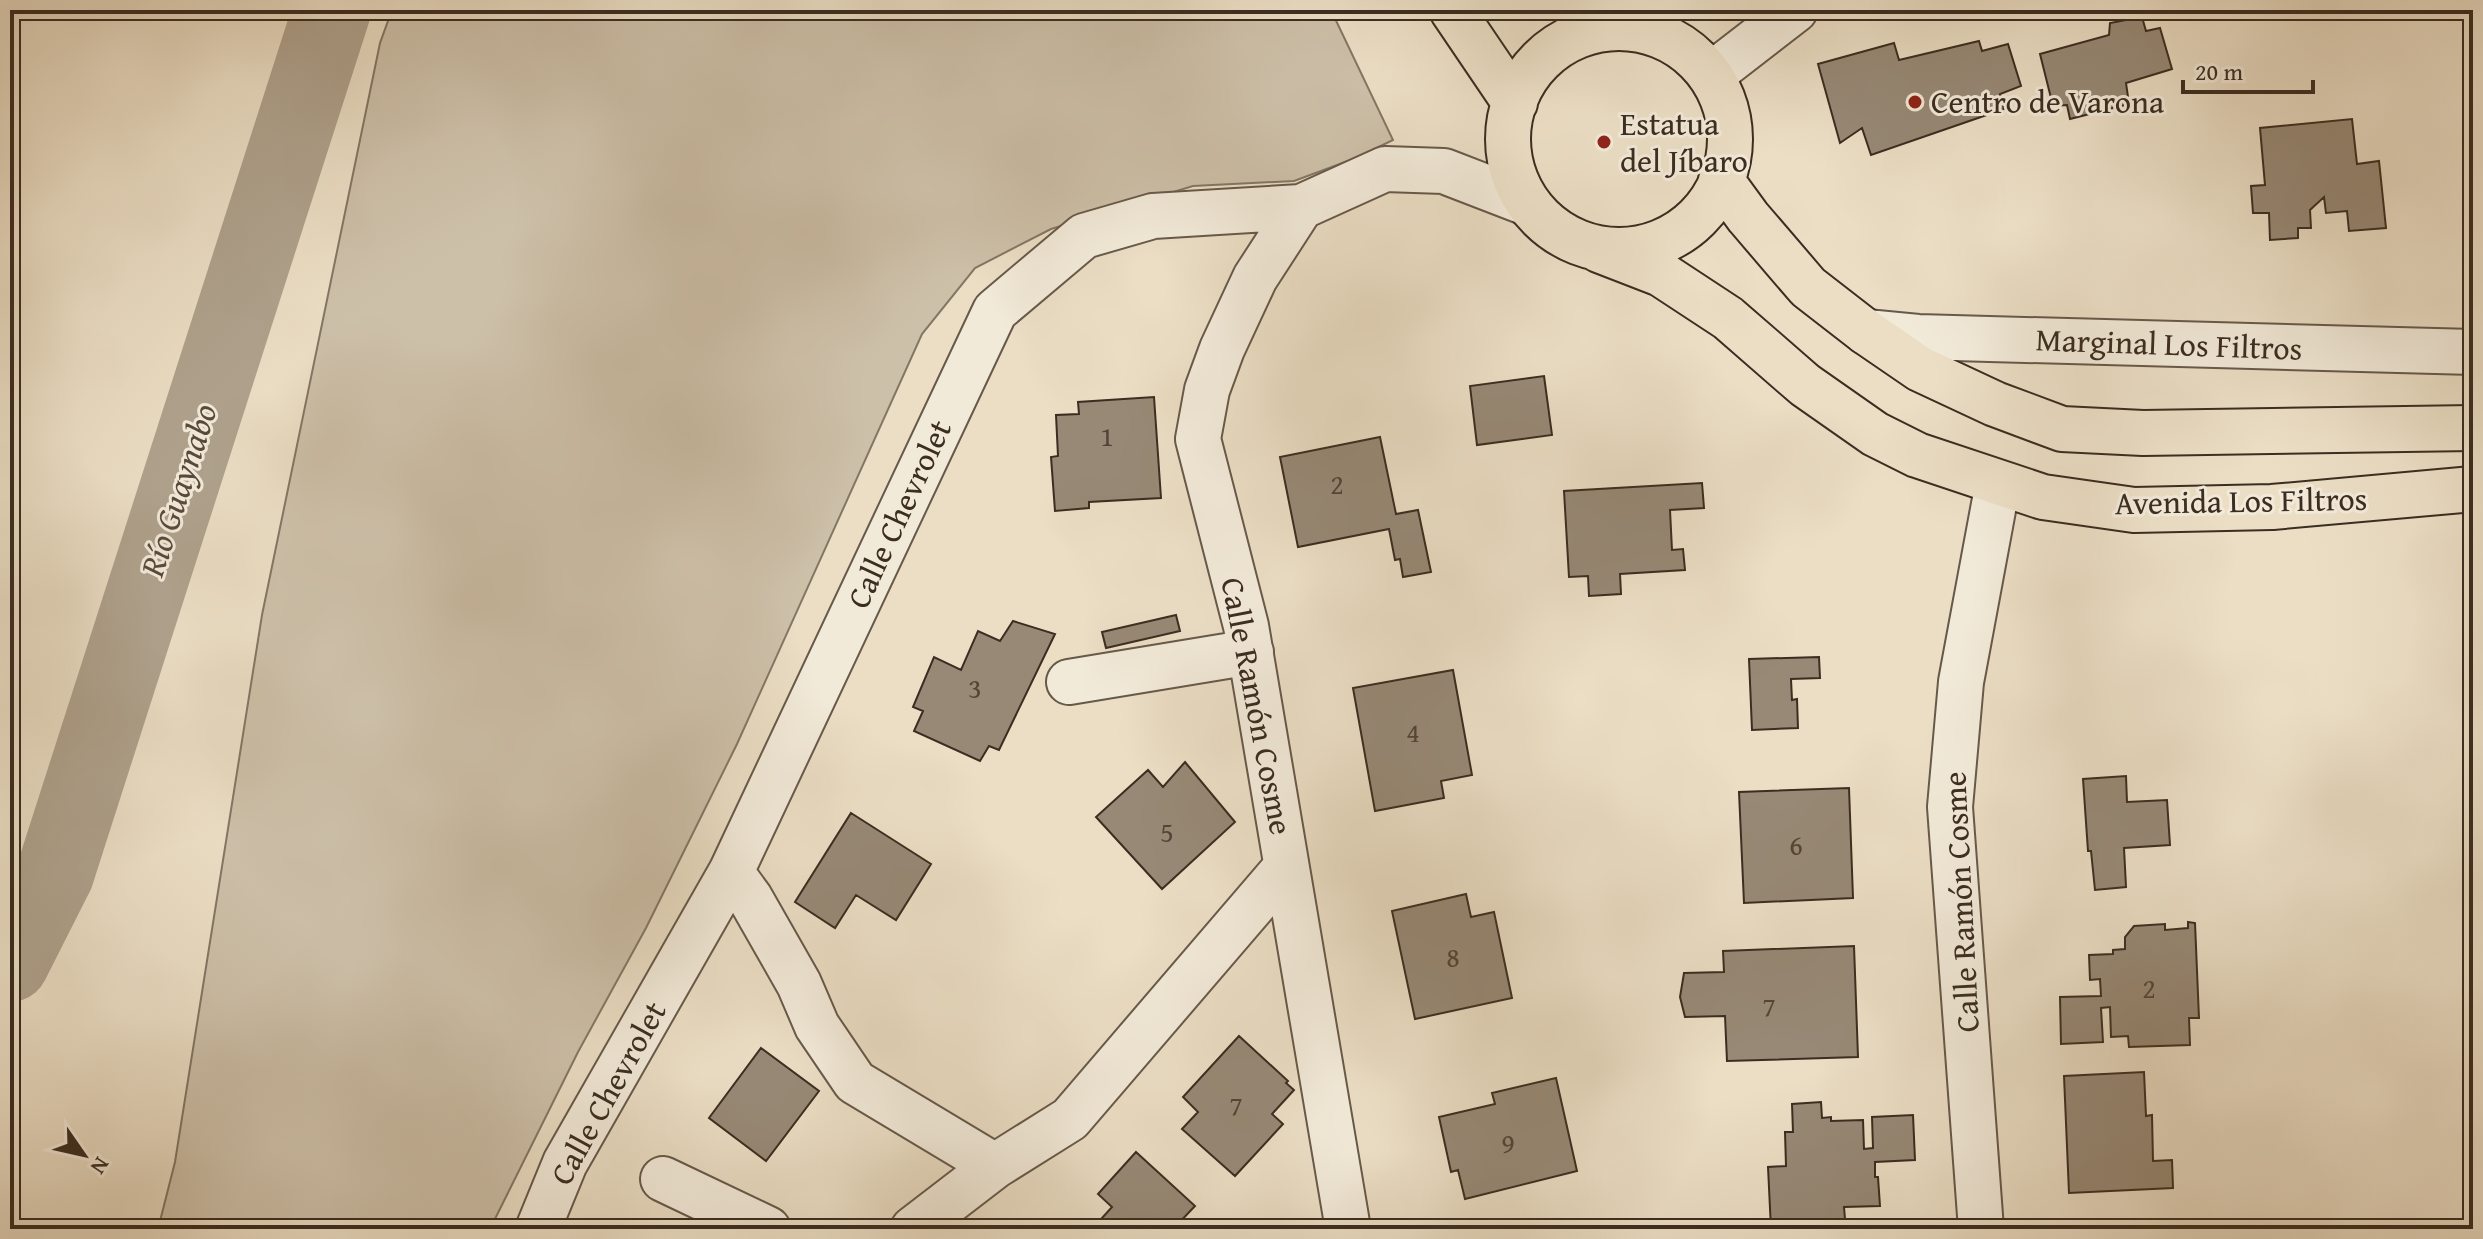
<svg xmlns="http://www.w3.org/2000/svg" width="2483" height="1239" font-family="'Gentium Book Plus',serif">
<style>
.green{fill:#cdc0a9;stroke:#847665;stroke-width:2}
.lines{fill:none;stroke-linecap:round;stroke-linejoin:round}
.river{stroke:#afa28d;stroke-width:78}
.building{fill:#978976;stroke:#3b2d21;stroke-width:2}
.minor-casing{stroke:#67594a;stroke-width:48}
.major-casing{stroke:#3b2d21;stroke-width:48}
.minor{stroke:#f2ead9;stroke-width:44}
.major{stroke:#ebdec5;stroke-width:44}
.poi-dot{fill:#8f2418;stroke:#f2ead9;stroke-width:3}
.labels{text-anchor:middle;stroke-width:6;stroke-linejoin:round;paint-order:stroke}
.number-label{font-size:28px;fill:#524436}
.poi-label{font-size:32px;fill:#3b2d21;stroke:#f2ead9;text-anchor:start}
.street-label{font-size:32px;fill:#3b2d21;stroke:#f2ead9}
.water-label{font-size:34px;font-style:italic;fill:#584a3c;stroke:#f2ead9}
</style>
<rect width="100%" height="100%" fill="#ebdec5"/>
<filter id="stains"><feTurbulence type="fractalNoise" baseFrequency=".0025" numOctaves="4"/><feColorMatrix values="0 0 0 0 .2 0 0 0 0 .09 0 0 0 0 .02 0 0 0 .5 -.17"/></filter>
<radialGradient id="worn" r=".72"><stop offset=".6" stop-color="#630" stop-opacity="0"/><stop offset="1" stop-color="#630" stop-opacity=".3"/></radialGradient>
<path class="green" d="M392 10H1331L1393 140 1356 158 1294 181 1193 186 1051 229 975 268 922 334 737 744 646 928 578 1052 490 1229H158L175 1162 262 615 380 43Z"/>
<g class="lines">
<path class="river" d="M10 963 55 874 332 10"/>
</g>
<path class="building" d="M2142 17 2146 31 2160 28 2172 69 2126 83 2129 104 2070 119 2067 105 2053 106 2040 54 2109 35 2110 23Z
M1979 41 1982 51 2008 44 2021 86 2000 94 2004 109 1871 155 1862 128 1840 143 1818 64 1894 43 1899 60Z
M2352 119 2357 164 2379 161 2386 228 2349 231 2347 211 2326 213 2324 197 2310 210 2311 228H2298V238L2270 240 2269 213H2253L2251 186 2265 185 2260 128Z
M2468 224H2473V276H2469Z
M1544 376 1552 435 1477 445 1470 386Z
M1154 397 1161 498 1089 502V508L1055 511 1051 457 1058 456 1056 415 1079 414 1078 402Z
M1380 437 1396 514 1418 510 1431 572 1403 577 1400 559 1395 560 1389 529 1298 547 1280 457Z
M1702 483 1704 508 1670 510 1672 550 1683 549 1685 570 1620 574 1621 594 1589 596 1588 576 1569 577 1564 491Z
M1176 615 1180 631 1106 648 1102 632Z
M1013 621 1055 634 999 750 989 746 980 761 914 731 923 711 913 707 934 657 961 670 978 631 1000 641Z
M1819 657 1820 678 1791 679 1792 700 1797 699 1798 728 1752 730 1749 659Z
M1453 670 1472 775 1441 781 1444 798 1375 811 1353 688Z
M1185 762 1235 822 1162 889 1096 817 1148 770 1163 787Z
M2126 776 2127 802 2167 800 2170 845 2124 848 2126 887 2095 890 2091 851H2088L2083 779Z
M1849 788 1853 898 1744 903 1739 792Z
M851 813 931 864 896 920 856 895 835 928 795 902Z
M1466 894 1471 917 1494 912 1512 998 1415 1019 1392 911Z
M2188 922 2195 923 2199 1018H2189L2190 1045 2129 1047 2128 1036 2111 1037 2110 1007 2101 1008 2103 1042 2061 1044 2060 997 2101 996 2100 979 2090 980 2089 955 2113 954V950L2125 949V937L2134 926 2165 924V930L2188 928Z
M1854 946 1858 1057 1727 1061 1725 1016 1685 1017 1680 997 1684 973 1724 972 1723 951Z
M1239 1036 1288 1081 1286 1083 1294 1090 1272 1114 1283 1124 1235 1176 1182 1129 1198 1112 1183 1097Z
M761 1048 819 1091 766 1161 709 1118Z
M2144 1072 2146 1116 2152 1115 2153 1161 2172 1160 2173 1188 2069 1193 2064 1076Z
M1556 1078 1577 1171 1465 1199 1458 1170 1451 1172 1439 1117 1495 1104 1492 1093Z
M1821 1102 1822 1118 1831 1117V1121L1863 1120 1864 1149 1873 1148 1872 1117 1913 1115 1915 1160 1875 1162V1177H1878L1880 1206 1844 1207 1845 1219 1836 1229H1771L1768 1167 1786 1166 1785 1132H1793L1792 1104Z
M1136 1152 1195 1206 1175 1227 1177 1229H1092L1112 1207 1098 1194Z"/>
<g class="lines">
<g class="minor-casing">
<path id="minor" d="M1711 75 1795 10
M1301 207 1255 278 1222 349 1207 390 1198 439 1246 626 1348 1229
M1866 332 1918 337 2473 352
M1069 682 1251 652
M731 872 750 898 799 984 817 1026 855 1082 995 1166
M663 1179 768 1229
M538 1229 565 1163 731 872 995 311 1084 236 1153 216 1301 207 1385 169 1444 171 1527 203
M913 1229 995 1166 1070 1119 1286 867
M1981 1229 1950 807 1961 682 1998 483"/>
</g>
<g class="major-casing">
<path id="major" d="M1452 10 1515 103
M1508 139a111 111 0 1 1 222 0a111 111 0 1 1-222 0Z
M1721 180 1748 217 1808 287 1866 332 1920 369 1995 404 2062 429 2143 433 2473 428
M1599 250 1661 274 1728 318 1805 385 1875 434 1917 455 2043 497 2134 510 2272 507 2473 489"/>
</g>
<use href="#minor" class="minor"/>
<use href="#major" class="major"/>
</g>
<g class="poi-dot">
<circle cx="1915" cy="102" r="8"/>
<circle cx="1604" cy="142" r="8"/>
</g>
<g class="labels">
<g class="number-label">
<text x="1107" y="446">1</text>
<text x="1337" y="494">2</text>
<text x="975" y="698">3</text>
<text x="1413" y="742">4</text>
<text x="1167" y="842">5</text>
<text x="1796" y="855">6</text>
<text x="1453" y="967">8</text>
<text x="2149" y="998">2</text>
<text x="1769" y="1016">7</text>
<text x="1236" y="1115">7</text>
<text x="1508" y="1153">9</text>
</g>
<g class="poi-label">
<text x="1931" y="113">Centro de Varona</text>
<text x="1620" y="135">Estatua<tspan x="1620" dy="37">del Jíbaro</tspan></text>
</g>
<g class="street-label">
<text transform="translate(2169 344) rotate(2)" y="11">Marginal Los Filtros</text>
<text transform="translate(2241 501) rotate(-1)" y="11">Avenida Los Filtros</text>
<text transform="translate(899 514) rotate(-65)" y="11">Calle Chevrolet</text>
<text transform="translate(1257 706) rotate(79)" y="11">Calle Ramón Cosme</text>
<text transform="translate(1961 902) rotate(-93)" y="11">Calle Ramón Cosme</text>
<text transform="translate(608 1093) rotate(-61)" y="11">Calle Chevrolet</text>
</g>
<g class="water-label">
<text transform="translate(178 490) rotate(-72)" y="12">Río Guaynabo</text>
</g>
</g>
<rect width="2483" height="1239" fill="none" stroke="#ebdec5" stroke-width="40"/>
<rect x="12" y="12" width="2459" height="1215" fill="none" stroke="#3b2d21" stroke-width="4"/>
<rect x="20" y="20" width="2443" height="1199" fill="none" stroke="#3b2d21" stroke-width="2"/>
<g transform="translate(84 1155) rotate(124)" stroke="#f2ead9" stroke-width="6" paint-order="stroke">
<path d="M0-6L14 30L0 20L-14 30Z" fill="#3b2d21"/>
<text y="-12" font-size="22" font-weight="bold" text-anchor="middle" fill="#3b2d21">N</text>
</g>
<path d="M2183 80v12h130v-12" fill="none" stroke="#3b2d21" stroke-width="4"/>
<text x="2195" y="80" font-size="24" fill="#3b2d21" stroke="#f2ead9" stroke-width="6" paint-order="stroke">20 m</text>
<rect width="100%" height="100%" filter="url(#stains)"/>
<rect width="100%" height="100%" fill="url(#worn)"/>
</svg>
